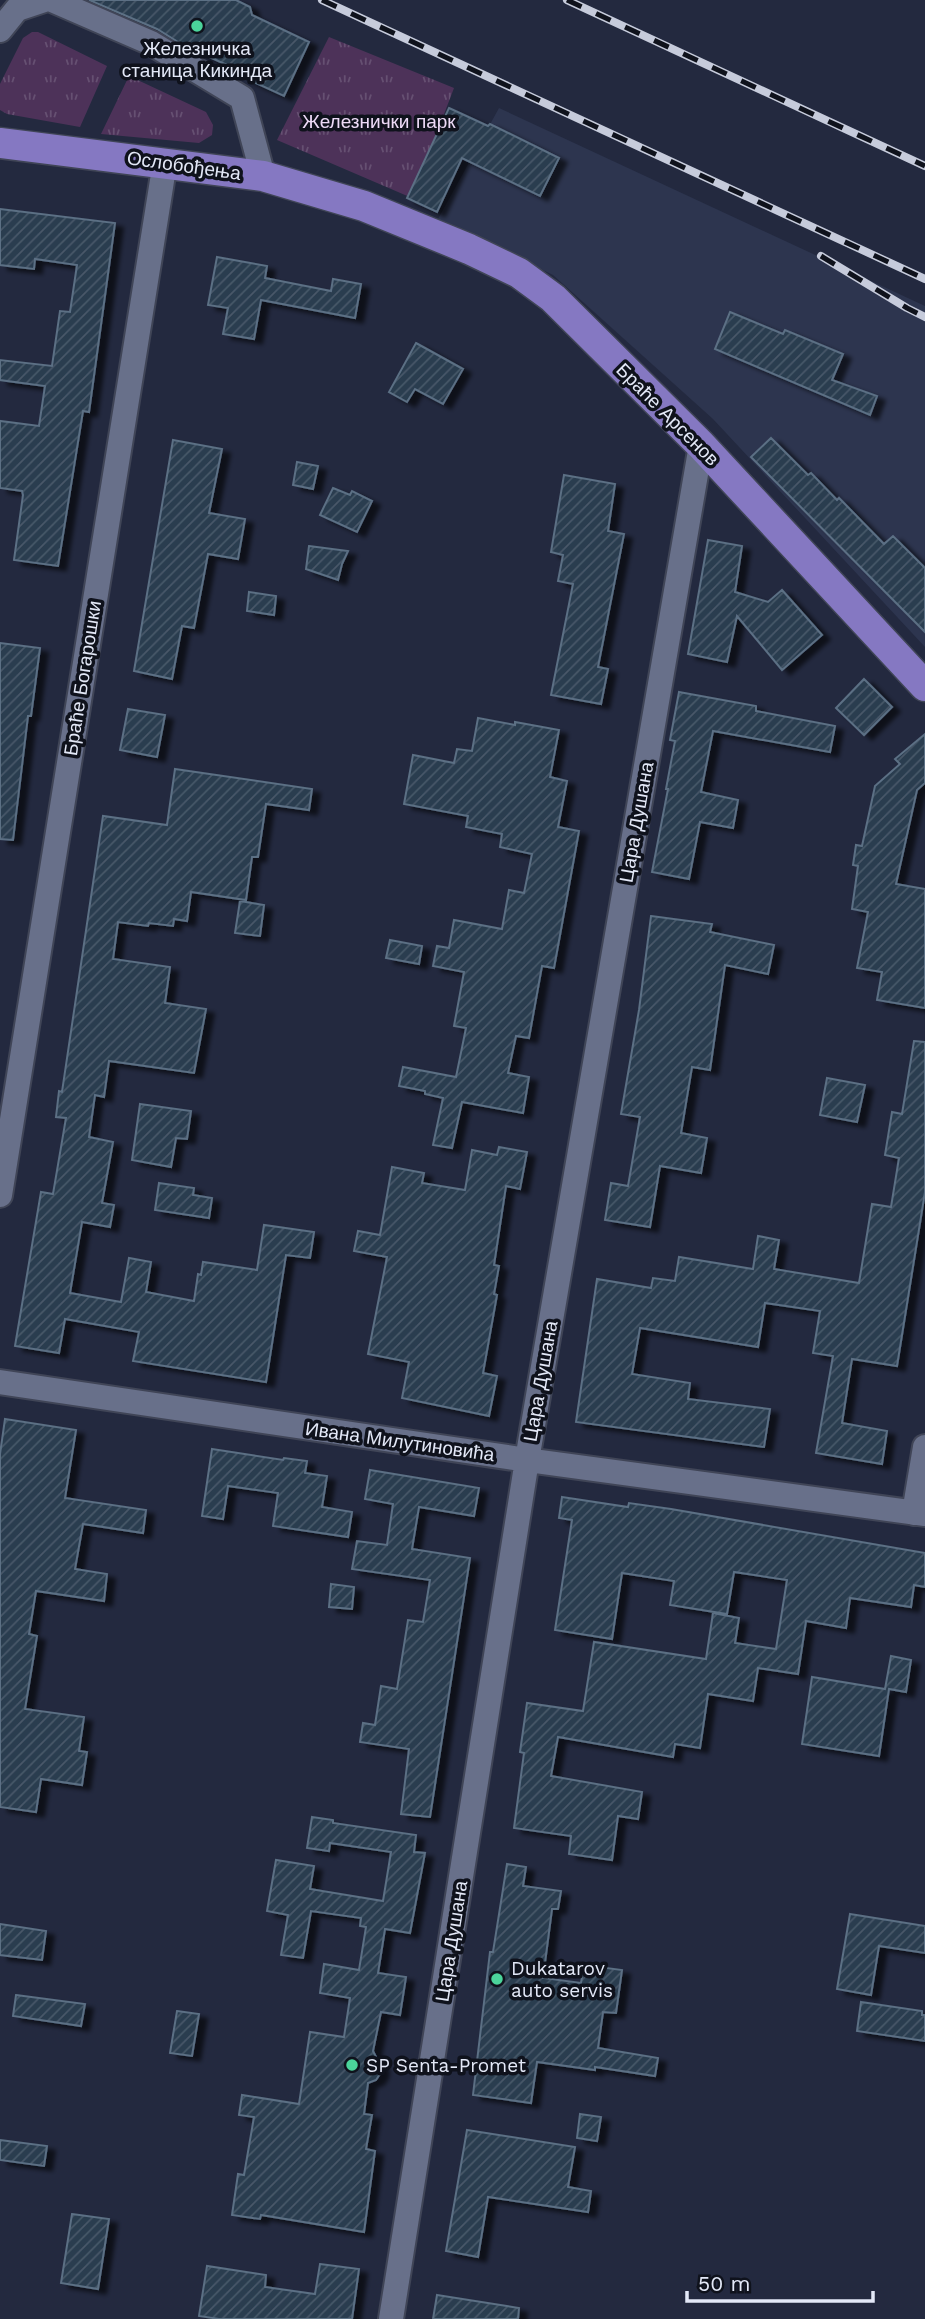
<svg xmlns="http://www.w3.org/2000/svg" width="925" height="2319" font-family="'Work Sans',sans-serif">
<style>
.built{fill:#2d354f}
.grass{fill:url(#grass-tufts)}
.building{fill:url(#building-hatch);stroke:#5b6f84;stroke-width:2;filter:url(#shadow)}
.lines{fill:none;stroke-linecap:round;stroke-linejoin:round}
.minor-casing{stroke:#404557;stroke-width:28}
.major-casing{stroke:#404557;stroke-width:33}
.minor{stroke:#68708a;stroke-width:24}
.major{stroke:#8578c2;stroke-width:30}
.rail-casing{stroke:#c6cbdb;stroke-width:8}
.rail{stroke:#0f121c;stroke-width:5;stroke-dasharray:16;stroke-linecap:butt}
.poi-dot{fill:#4bd49b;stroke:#0f121c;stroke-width:2.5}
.labels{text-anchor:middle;stroke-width:7;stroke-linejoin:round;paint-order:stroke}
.poi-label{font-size:19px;fill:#e3e8f7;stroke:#0f121c;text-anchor:start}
.park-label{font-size:19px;fill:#eddaf7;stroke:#0f121c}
.street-label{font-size:19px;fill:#e3e8f7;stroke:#0f121c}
</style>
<defs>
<pattern id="grass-tufts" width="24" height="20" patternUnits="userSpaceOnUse" patternTransform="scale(1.75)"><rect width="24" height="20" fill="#4d3259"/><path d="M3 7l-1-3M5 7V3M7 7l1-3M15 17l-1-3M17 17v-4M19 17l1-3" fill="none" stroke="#665072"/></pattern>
<pattern id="building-hatch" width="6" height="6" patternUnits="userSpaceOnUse" patternTransform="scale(1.75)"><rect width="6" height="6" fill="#293c4f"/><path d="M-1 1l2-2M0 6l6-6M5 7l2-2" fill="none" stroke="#485869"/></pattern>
<filter id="shadow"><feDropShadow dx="8" dy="4.5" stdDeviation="2" flood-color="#0009"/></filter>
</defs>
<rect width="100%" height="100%" fill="#23293f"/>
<path class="built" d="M499 108 925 306V647L713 419 553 275 438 219Z"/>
<path class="grass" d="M32 32H38L107 66 80 127 7 114 0 110V84L23 38Z
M329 37 454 88 412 198 277 140Z
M129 76 206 112 213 125 212 135 199 143 101 134Z"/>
<path class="building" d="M89 0H236L250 7 252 15 309 42 284 96 245 78 247 74 183 45 157 29Z
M449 108 488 126 490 124 559 158 540 196 462 158 437 212 407 198Z
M0 209 115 223 89 412 83 411 58 566 14 560 23 495 22 491 0 488V421L39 426 45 386 0 380V360L52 366 60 311 70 312 77 265 35 259 34 269 0 265Z
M217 257 267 266 265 278 331 291 333 279 361 284 355 318 261 300 254 339 223 334 228 308 208 305Z
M730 312 783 334 785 330 843 354 832 380 877 396 870 415 715 349Z
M416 343 463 369 443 404 415 389 407 402 389 392Z
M771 438 808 475 811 473 837 500 839 498 884 544 893 536 925 568V632L751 457Z
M173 440 222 449 209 513 245 519 238 559 208 554 194 628 182 626 172 679 134 671Z
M297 462 318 466 313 489 293 485Z
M564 475 615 484 608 531 624 534 598 667 608 669 601 704 551 695 573 584 558 581 563 555 551 552Z
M333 488 350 495 352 491 372 501 357 532 320 515Z
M708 540 742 546 735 592 768 602 782 590 822 635 782 670 737 616 727 662 688 654Z
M309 546 348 551 342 564 338 580 306 569Z
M249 592 276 596 274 615 247 611Z
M0 643 40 648 31 716H28L13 840 0 839Z
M864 679 892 707 864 735 836 708Z
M679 692 756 706V711L835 726 830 752 713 731 701 792 738 800 733 828 700 822 689 879 652 872 668 789H666L675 741 670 740Z
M128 709 165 715 157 757 120 750Z
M478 718 515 725V722L559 730 550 777 567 781 558 827 579 831 554 968 542 966 529 1038 516 1036 508 1073 529 1077 523 1113 462 1102 452 1148 433 1145 443 1098 425 1094V1091L399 1086 403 1067 456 1077 466 1028 454 1026 464 972 433 966 437 946 449 948 454 920 502 929 509 890 524 893 532 854 500 847 502 834 466 827 468 816 404 804 413 755 454 763 457 749 472 751Z
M925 734V783L917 790 896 884 925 889V1008L877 1000 882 972 857 968 868 912 852 909 858 866 853 865 856 845 862 846 875 786 900 764 895 759Z
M175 769 312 789 309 810 266 804 258 857H252L246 900 191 892 187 921 174 919 173 926 149 923 148 926 118 922 113 959 170 967 165 1003 206 1009 194 1073 109 1061 104 1097 95 1095 89 1137 113 1142 102 1203 114 1205 110 1227 82 1222 70 1293 121 1302 129 1258 151 1262 146 1292 194 1301 198 1274 201 1275 203 1262 257 1270 264 1225 314 1232 310 1258 286 1255 266 1382 133 1361 139 1332 65 1319 59 1353 15 1346 41 1192 53 1194 66 1118 56 1117 59 1091 62 1092 103 816 167 825Z
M240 901 264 905 260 936 235 933Z
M651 916 712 924 710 932 774 945 768 974 725 965 710 1070 692 1067 681 1133 707 1138 701 1173 660 1166 650 1227 605 1220 611 1183 628 1186 640 1117 621 1114 639 1010Z
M390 940 422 946 419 964 386 958Z
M914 1041 925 1042V1192L897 1366 852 1359 842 1423 887 1431 882 1464 816 1453 833 1356 813 1353 820 1311 765 1303 758 1347 640 1328 632 1374 690 1383 688 1399 770 1409 764 1447 576 1422 597 1279 651 1288 653 1278 675 1281 679 1257 753 1269 758 1236 779 1240 774 1269 859 1283 872 1204 891 1207 899 1158 885 1155 892 1112 902 1114Z
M827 1078 865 1085 857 1122 820 1115Z
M140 1104 191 1111 187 1139 176 1138 171 1167 132 1160Z
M499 1147 527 1152 520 1189 506 1186 494 1265 499 1266 494 1294 497 1295 483 1373 497 1376 489 1416 402 1398 409 1362 368 1354 387 1257 354 1251 358 1231 380 1235 392 1167 424 1173 422 1183 465 1190 472 1150 497 1155Z
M159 1183 194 1188 193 1195 212 1198 209 1218 155 1210Z
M5 1419 76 1430 65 1498 146 1510 143 1533 83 1524 75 1569 107 1574 104 1601 36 1591 29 1634 37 1636 25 1709 84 1717 79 1751 87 1752 82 1785 41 1779 36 1812 0 1807V1454Z
M212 1449 283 1460 284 1458 307 1461 305 1473 327 1476 322 1507 352 1512 348 1537 273 1526 278 1493 228 1486 223 1519 202 1516Z
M370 1470 479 1488 474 1516 419 1507 412 1549 470 1558 430 1817 401 1814 409 1749 360 1742 363 1723 375 1725 381 1686 397 1689 408 1620 423 1622 430 1580 352 1569 357 1541 387 1545 393 1504 365 1499Z
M562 1497 628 1507 629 1503 671 1509 925 1553V1587L914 1585 911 1607 850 1598 846 1628 806 1621 798 1674 758 1668 753 1701 708 1694 700 1748 675 1744 673 1757 558 1737 551 1776 642 1792 638 1819 618 1816 612 1860 569 1854 571 1836 514 1828 524 1753 520 1752 527 1703 583 1711 594 1642 706 1659 713 1613 739 1618 735 1643 776 1649 787 1580 734 1572 727 1614 670 1605 674 1581 622 1573 612 1639 555 1630 572 1520 559 1518Z
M331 1584 354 1587 352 1609 329 1607Z
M891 1656 911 1660 906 1692 889 1689 879 1756 802 1744 812 1677 885 1689Z
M312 1817 333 1820V1823L416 1835 414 1852 425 1853 410 1933 385 1929 378 1973 406 1977 400 2015 381 2012 373 2051 381 2067 380 2074 376 2080 368 2083 364 2114 372 2115 366 2149 375 2151 364 2232 261 2215 260 2219 232 2215 238 2174 244 2175 254 2117 239 2115 242 2095 299 2104 310 2032 344 2037 350 1998 320 1993 324 1964 359 1970 366 1927 360 1926 361 1918 311 1911 303 1958 281 1955 288 1915 267 1911 276 1860 314 1866 310 1889 383 1901 391 1852 330 1843 329 1851 307 1848Z
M507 1864 526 1867 523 1886 561 1891 558 1909H552L543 1978 581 1983 584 1965 622 1970 616 2013 603 2012 598 2048 658 2058 655 2076 595 2067V2070L537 2062 531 2103 473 2095 490 1952H493Z
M850 1914 925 1926V1953L879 1946 871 1995 837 1989Z
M0 1924 46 1931 42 1960 0 1955Z
M16 1995 85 2004 81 2026 13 2016Z
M861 2002 922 2011V2015H925V2041L857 2031Z
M177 2011 199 2014 192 2056 170 2053Z
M580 2114 601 2117 597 2141 577 2138Z
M467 2130 575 2147 568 2187 591 2191 588 2212 488 2197 478 2257 446 2251Z
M0 2140 47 2146 44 2166 0 2160Z
M72 2214 109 2219 98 2289 61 2283Z
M320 2264 359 2269 352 2319H219L199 2316 207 2266 266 2275 265 2287 315 2294Z
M437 2295 519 2308 518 2319H433Z"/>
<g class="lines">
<g class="minor-casing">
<path id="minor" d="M52 0 151 43 242 98 263 176
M0 30 17 9 44 0
M0 1195 165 162
M0 1382 527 1460 925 1514
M914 1513 925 1447
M391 2319 527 1460 701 445"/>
</g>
<g class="major-casing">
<path id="major" d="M0 143 263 176 364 206 469 249 519 273 553 298 701 445 925 686"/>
</g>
<use href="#minor" class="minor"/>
<use href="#major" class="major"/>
<g class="rail-casing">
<path id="rail" d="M322 0 925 279
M567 0 925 166
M821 256 907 308 925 317"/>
</g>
<use href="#rail" class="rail"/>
</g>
<g class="poi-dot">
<circle cx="197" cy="26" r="7"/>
<circle cx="497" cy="1979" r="7"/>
<circle cx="352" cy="2065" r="7"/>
</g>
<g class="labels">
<g class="poi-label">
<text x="197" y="55" text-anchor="middle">Железничка<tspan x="197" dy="22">станица Кикинда</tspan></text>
<text x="511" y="1975">Dukatarov<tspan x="511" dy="22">auto servis</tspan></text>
<text x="366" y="2072">SP Senta-Promet</text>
</g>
<g class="park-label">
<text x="379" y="128">Железнички парк</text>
</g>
<g class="street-label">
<text transform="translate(184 165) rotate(8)" y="7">Ослобођења</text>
<text transform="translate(668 414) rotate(45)" y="7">Браће Арсенов</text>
<text transform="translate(82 678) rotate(-81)" y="7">Браће Богарошки</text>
<text transform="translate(636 822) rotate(-80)" y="7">Цара Душана</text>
<text transform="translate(540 1381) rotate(-80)" y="7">Цара Душана</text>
<text transform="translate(400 1441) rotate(8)" y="7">Ивана Милутиновића</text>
<text transform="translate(451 1941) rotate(-81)" y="7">Цара Душана</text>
</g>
</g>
<path d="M687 2291v10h186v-10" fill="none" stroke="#e3e8f7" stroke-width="3.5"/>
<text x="698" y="2291" font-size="21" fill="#e3e8f7" stroke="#0f121c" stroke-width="5" paint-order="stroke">50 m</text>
</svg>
